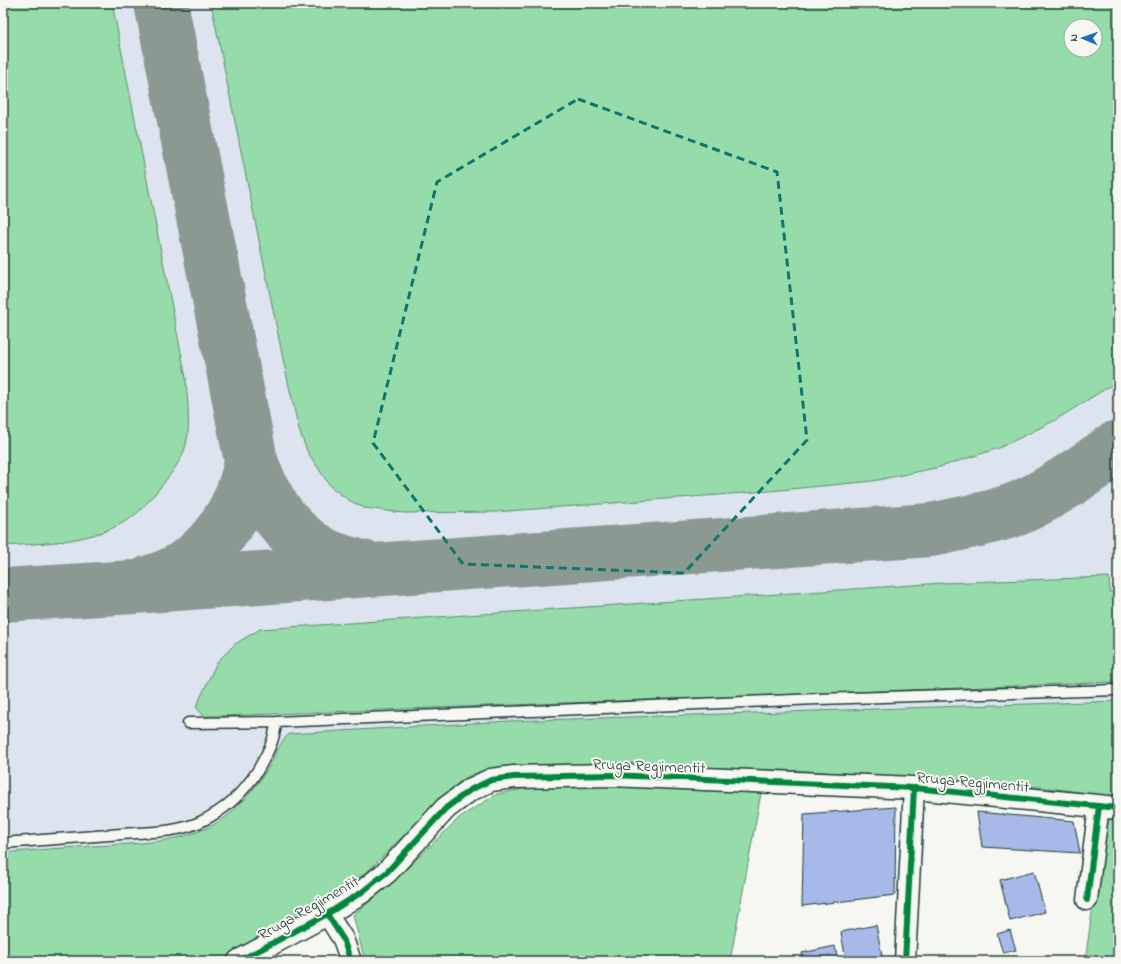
<svg xmlns="http://www.w3.org/2000/svg" width="1121" height="964" font-family="'Indie Flower',sans-serif">
<style>
.built{fill:#dee4ef;fill-rule:evenodd}
.green{fill:#95dcaa;stroke:#5a8c6f;fill-rule:evenodd}
.lines{fill:none;stroke-linecap:round;stroke-linejoin:round}
.taxiway{stroke:#8a9a93;stroke-width:54}
.building{fill:#a6b9e8;stroke:#1f3d34}
.service-casing{stroke:#1f3d34;stroke-width:13}
.minor-casing{stroke:#1f3d34;stroke-width:23}
.tertiary-casing{stroke:#1f3d34;stroke-width:25}
.service{stroke:#f6f6f2;stroke-width:10}
.minor{stroke:#f6f6f2;stroke-width:20}
.tertiary{stroke:#f6f6f2;stroke-width:22}
.cycleway-casing{stroke:#f6f6f2;stroke-width:8}
.cycleway{stroke:#00873e;stroke-width:6}
.marked{fill:none;stroke:#0f766e;stroke-width:3;stroke-dasharray:8 5;stroke-linejoin:round}
.labels{text-anchor:middle;stroke-width:4;stroke-linejoin:round;paint-order:stroke}
.street-label{font-size:16px;fill:#1f3d34;stroke:#f6f6f2}
</style>
<rect width="100%" height="100%" fill="#f6f6f2"/>
<filter id="ink" filterUnits="userSpaceOnUse"><feTurbulence type="fractalNoise" baseFrequency=".025" numOctaves="2"/><feDisplacementMap in="SourceGraphic" scale="8" xChannelSelector="R" yChannelSelector="G"/><feConvolveMatrix kernelMatrix="1 2 1 2 8 2 1 2 1" color-interpolation-filters="sRGB"/></filter>
<g filter="url(#ink)">
<path class="built" d="M3 3H1118V793L472 747 397 840 3 868ZM1071 26H1095V50H1071Z"/>
<path class="green" d="M3 3H112L186 378C187 400 191 424 186 445 182 461 169 476 159 489 151 498 142 510 132 517 95 543 46 543 3 546Z
M211 3H1118V381L1052 422 999 448 940 467 873 481 770 491 496 512 404 513 364 508 347 499 331 487 308 453 299 430 284 364ZM1071 26H1095V50H1071Z
M1109 577 1110 592 1118 591V682L221 716H204L196 707 217 662 235 644 260 629 942 583Z
M1118 701V797L1040 787 914 778 808 771 611 765 502 767 481 771 465 778 450 790 366 873 219 961H3V853C33 850 63 848 94 846 140 843 195 844 232 812 247 799 260 781 270 765 276 754 279 743 289 734L509 721Z
M539 786H621L761 793 730 961H365L353 915 394 881 460 817 497 794Z
M1106 815 1118 818V961H1085Z"/>
<g class="lines">
<path class="taxiway" d="M251 461C264 499 284 532 319 552 333 560 350 564 366 568
M150 582C206 567 241 516 251 461L161 3
M3 595 134 587 930 530C959 524 991 519 1019 508 1055 492 1086 469 1118 447"/>
</g>
<path class="building" d="M896 807 895 895 802 906 804 814Z
M977 812 1074 821 1080 853 982 847Z
M1034 871 1045 912 1010 921 1000 880Z
M876 925 883 961H846L841 932Z
M1010 930 1016 950 1003 953 997 934Z
M835 946 838 961H803L802 953Z
M791 957 792 961H771Z"/>
<g class="lines">
<g class="service-casing">
<path id="service" d="M188 723 276 722 818 699 1118 690
M3 843C43 840 82 837 122 834 147 832 176 833 200 822 224 811 244 792 258 770 267 754 275 740 276 722"/>
</g>
<g class="minor-casing">
<path id="minor" d="M1087 900 1099 806
M327 914 343 939 351 961
M905 961 914 788"/>
</g>
<g class="tertiary-casing">
<path id="tertiary" d="M239 961 327 914 362 892 387 872 446 808 470 790 491 780 514 777 611 775 914 788 1118 808"/>
</g>
<use href="#service" class="service"/>
<use href="#minor" class="minor"/>
<use href="#tertiary" class="tertiary"/>
<g class="cycleway-casing">
<path id="cycleway" d="M1087 900 1099 806
M327 914 343 939 351 961
M239 961 327 914 362 892 387 872 446 808 470 790 491 780 514 777 611 775 914 788 1118 808
M905 961 914 788"/>
</g>
<use href="#cycleway" class="cycleway"/>
</g>
</g>
<path class="marked" d="M578 99 777 172 807 440 684 573 463 564 373 443 437 182Z"/>
<g class="labels">
<g class="street-label">
<text transform="translate(649 765) rotate(2)" y="6">Rruga Regjimentit</text>
<text transform="translate(973 781) rotate(5)" y="6">Rruga Regjimentit</text>
<text transform="translate(308 907) rotate(-30)" y="6">Rruga Regjimentit</text>
</g>
</g>
<rect width="1121" height="964" fill="none" stroke="#f6f6f2" stroke-width="16"/>
<rect x="8" y="8" width="1105" height="948" fill="none" stroke="#1f3d34" stroke-width="1.5" filter="url(#ink)"/>
<g transform="translate(1083 38) rotate(272)"><circle r="19" fill="#f6f6f2" stroke="#a0aca6"/>
<path d="M0-3L7 15L0 10L-7 15Z" fill="#1f6fb2"/>
<text y="-6" font-size="11" font-weight="bold" text-anchor="middle" fill="#1f3d34">N</text>
</g>
</svg>
